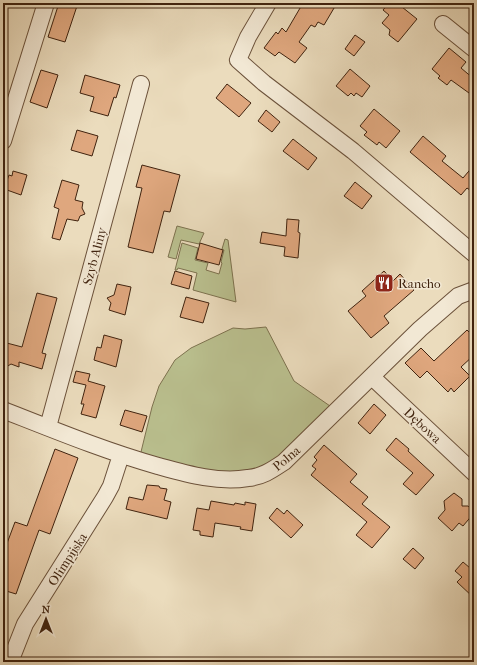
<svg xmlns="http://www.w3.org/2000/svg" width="477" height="665" font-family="'IM FELL French Canon',serif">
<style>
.green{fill:#bac08f;stroke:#7d724f}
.building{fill:#dfa77e;stroke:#40230f}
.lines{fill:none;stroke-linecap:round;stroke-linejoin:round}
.minor-casing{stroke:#6b513a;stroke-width:18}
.minor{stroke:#f2e8d4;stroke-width:16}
.labels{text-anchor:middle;stroke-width:3;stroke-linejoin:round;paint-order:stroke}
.street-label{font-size:13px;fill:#40230f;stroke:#f2e8d4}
.poi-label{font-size:13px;fill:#40230f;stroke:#f2e8d4;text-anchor:start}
</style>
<rect width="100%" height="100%" fill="#ebdcbd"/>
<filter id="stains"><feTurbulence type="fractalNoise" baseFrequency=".005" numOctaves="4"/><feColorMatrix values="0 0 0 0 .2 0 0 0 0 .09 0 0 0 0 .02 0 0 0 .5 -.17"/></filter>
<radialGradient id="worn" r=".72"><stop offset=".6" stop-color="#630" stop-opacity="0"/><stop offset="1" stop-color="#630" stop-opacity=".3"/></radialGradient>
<path class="green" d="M177 226 204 233 199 244 181 240 176 259 168 257Z
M225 239 228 240 236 302 193 290 197 273 178 268 177 270H175L182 243 198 248 195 260 208 263 206 270 219 274 222 263 221 262 224 250 222 249Z
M266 327 294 381 330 406 266 469C224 481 181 466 140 456L152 407 159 386 175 360 191 348 233 328 245 329Z"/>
<path class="building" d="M59 3H66L77 6 65 42 48 37Z
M303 3H337L324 25 318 22 315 27 311 25 299 42 307 48 295 63 279 52 275 56 264 48 276 32 278 34 282 28 286 32Z
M389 3H397L417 19 398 42 389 35 390 30 382 23 389 15 383 10Z
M355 35 365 42 354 56 345 49Z
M449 48 466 62 461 68 474 79V87L469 93 451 80 447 85 438 78 440 76 432 69Z
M350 69 370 86 362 97 356 93 354 96 351 93 348 96 336 86Z
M41 70 58 75 47 108 30 102Z
M85 75 120 85 116 98 114 97 108 116 90 111 94 97 80 93Z
M227 84 251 103 239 117 216 98Z
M374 109 400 131 386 148 379 142 377 145 364 135 367 132 360 126Z
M266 110 280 122 272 132 258 121Z
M77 130 98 136 92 156 71 150Z
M423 136 446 156 442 161 463 178 474 165V193L467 188 461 195 410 152Z
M293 139 317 158 308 170 283 151Z
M142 165 180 175 170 212 164 211 153 253 128 247 142 188 136 187Z
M13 171 27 175 21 195 7 190 5 186 9 175 12 176Z
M62 180 79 185 75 200 83 202 82 208 85 214 80 216 78 221 67 219 60 240 52 238 59 209 54 207Z
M355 182 372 196 362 209 344 196Z
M287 219 299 220 298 232 300 233 298 258 284 256 285 247 260 243 262 232 286 236Z
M200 243 223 250 219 265 196 259Z
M175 271 192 276 189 289 171 284Z
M384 271 393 281 400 274 414 290 384 316 389 323 371 338 348 311 366 296 362 291Z
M117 284 131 287 125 315 109 310 111 303 107 298 114 295Z
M37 293 57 298 42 353 46 354 42 369 19 362V367L11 364 3 369V342L22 347Z
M186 297 209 303 203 323 180 317Z
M467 330 474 337V355L461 367 470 376 454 392 451 388 448 392 427 371 420 378 405 363 421 348 434 361Z
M104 335 122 340 116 367 94 360 97 347 101 348Z
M76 371 90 374 88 381 105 386 96 418 81 414 84 404H81L86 385 73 382Z
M374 404 386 415 370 434 358 423Z
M125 410 147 416 142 432 120 425Z
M396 438 409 449 408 451 434 475 416 495 403 484 413 473 386 450Z
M324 445 357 474 350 482 368 497 362 504 390 527 372 548 356 535 367 522 311 475 316 469 312 466 317 460 314 457Z
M55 449 78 458 50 534 39 530 16 594 3 590V554L15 522 27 526Z
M147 485 159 486 160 488 167 489 164 500 171 502 167 519 126 509 129 497 143 500Z
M454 493 462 499V506H468L474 511V513L463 526 459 523 452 531 438 518 445 510 444 501Z
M211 501 234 505 235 503 245 505V502L256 504 252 531 240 529 241 527 215 523 213 537 200 535V531L193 530 197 508 209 510Z
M277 508 284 514 287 510 303 525 291 538 269 518Z
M413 548 424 558 415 569 403 559Z
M463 562 470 568 474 563V598L457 582 462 577 455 571Z"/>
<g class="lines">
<g class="minor-casing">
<path id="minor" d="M268 3 248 37 238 60 264 83 353 151 474 254
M443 24 474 49
M3 141 46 3
M372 377 474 473
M3 410C54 430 105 451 158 466 187 474 218 483 248 478 262 477 272 470 284 462L420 329 458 296 474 290
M48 427 141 84
M10 662 25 624 105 497 111 486 121 455"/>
</g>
<use href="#minor" class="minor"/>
</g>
<defs>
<g id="restaurant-square" transform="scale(1)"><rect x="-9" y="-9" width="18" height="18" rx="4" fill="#8f2418" stroke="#f2e8d4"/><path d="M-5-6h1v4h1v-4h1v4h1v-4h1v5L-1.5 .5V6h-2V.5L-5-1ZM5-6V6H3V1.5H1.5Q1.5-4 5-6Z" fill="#fff"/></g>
</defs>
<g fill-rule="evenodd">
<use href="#restaurant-square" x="384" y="283"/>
</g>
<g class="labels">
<g class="street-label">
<text transform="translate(94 256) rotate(-75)" y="5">Szyb Aliny</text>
<text transform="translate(423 425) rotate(43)" y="5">Dębowa</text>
<text transform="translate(286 458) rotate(-40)" y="5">Polna</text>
<text transform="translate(67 559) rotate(-57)" y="5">Olimpijska</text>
</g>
<g class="poi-label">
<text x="398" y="288">Rancho</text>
</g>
</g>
<rect width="477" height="665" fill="none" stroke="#ebdcbd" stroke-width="16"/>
<rect x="4" y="4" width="469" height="657" fill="none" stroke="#40230f" stroke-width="2"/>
<rect x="8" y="8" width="461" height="649" fill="none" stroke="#40230f"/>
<g transform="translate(46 619)" stroke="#f2e8d4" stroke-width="3" paint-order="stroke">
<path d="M0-3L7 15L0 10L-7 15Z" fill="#40230f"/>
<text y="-6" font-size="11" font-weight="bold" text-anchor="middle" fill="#40230f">N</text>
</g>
<rect width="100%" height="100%" filter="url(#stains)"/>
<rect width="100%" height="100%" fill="url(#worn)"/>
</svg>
